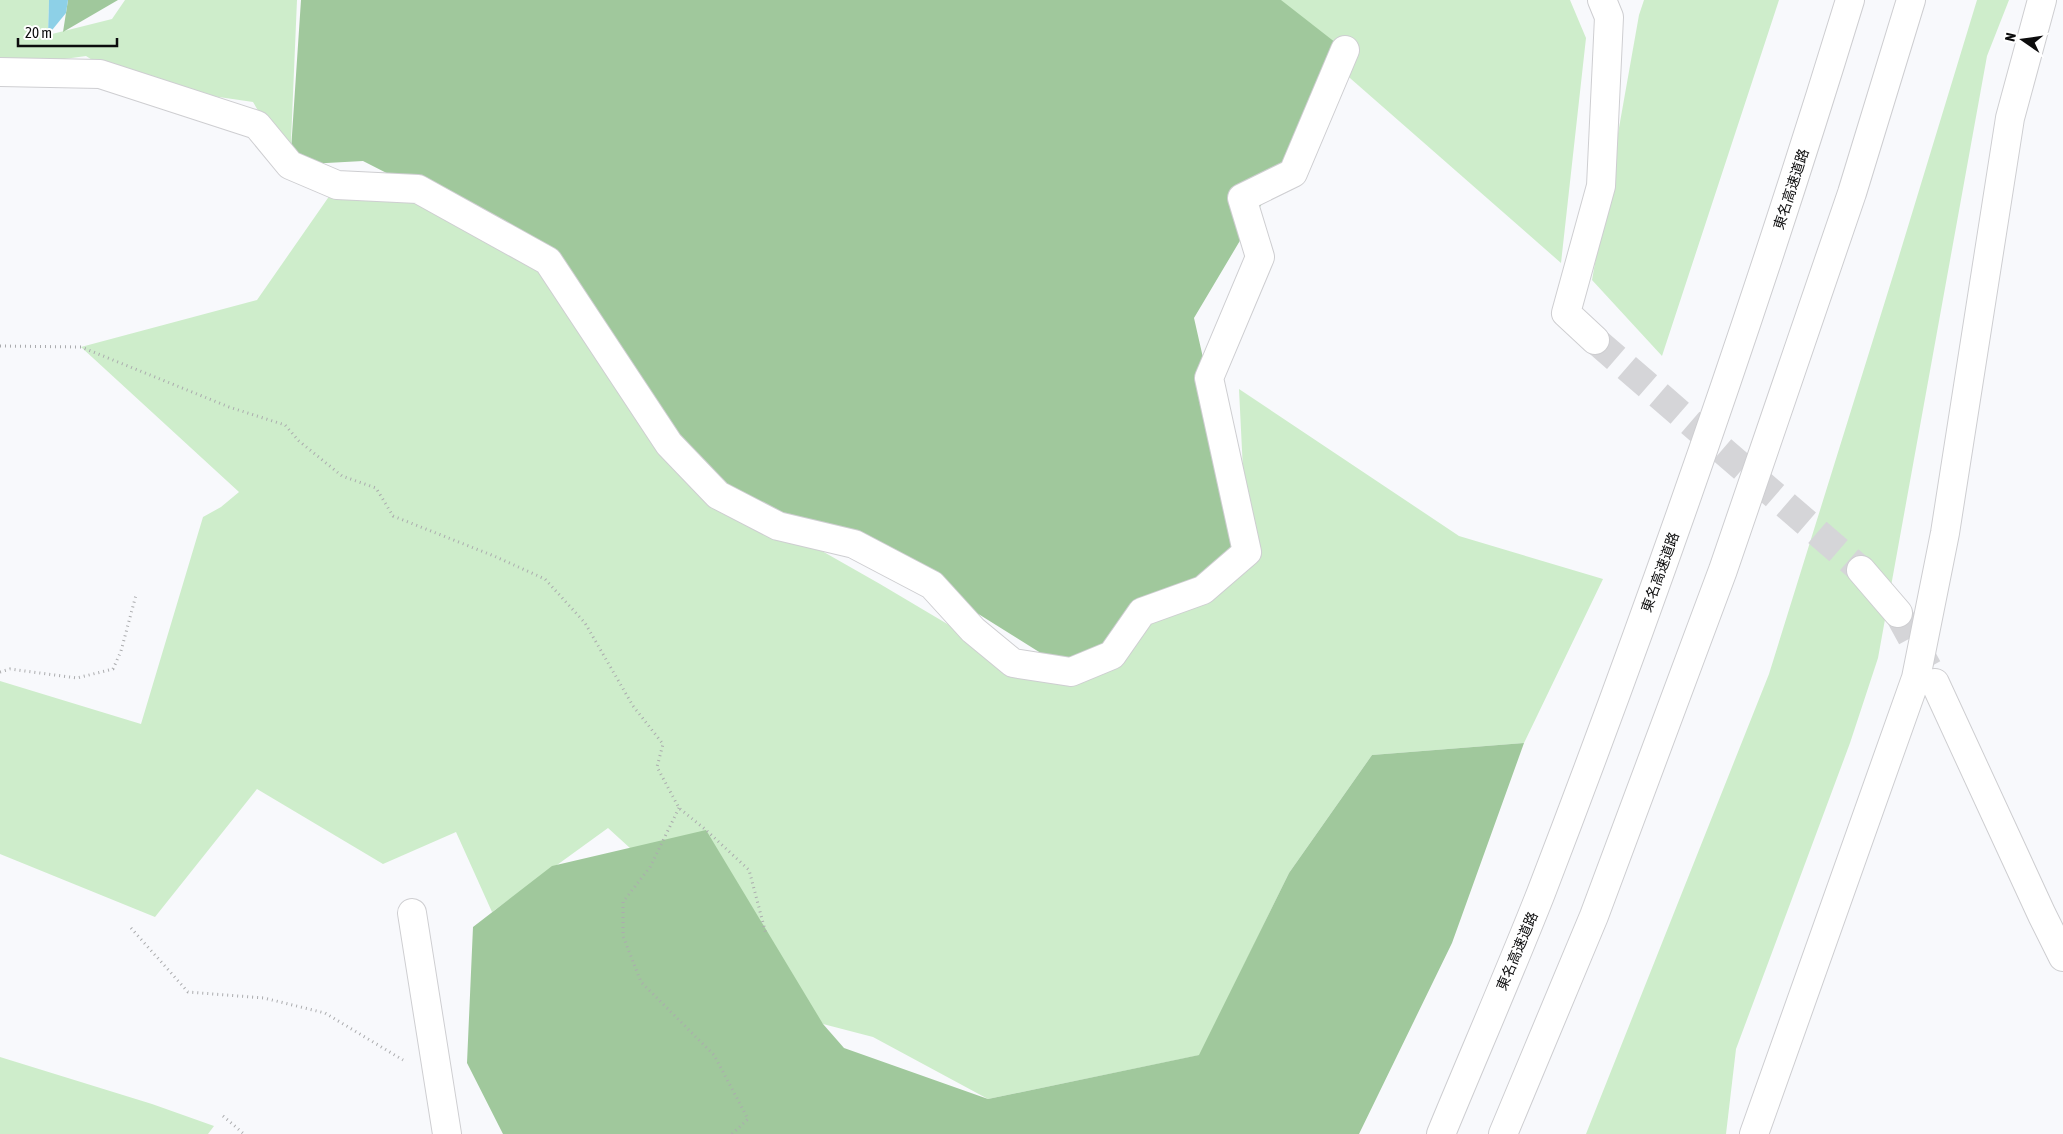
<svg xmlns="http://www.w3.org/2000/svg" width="2063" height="1134" font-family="'Asap Condensed','Noto Sans JP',sans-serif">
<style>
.green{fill:#ceedcb}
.forest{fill:#a0c89c}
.water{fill:#8dd0e7}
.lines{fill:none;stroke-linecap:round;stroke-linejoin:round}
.street-tunnel{stroke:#d5d5d8;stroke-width:28;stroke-dasharray:28 14;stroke-linecap:butt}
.street-casing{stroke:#ceced1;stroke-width:30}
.secondary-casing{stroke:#ceced1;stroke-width:30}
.highway-casing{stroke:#ceced1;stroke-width:30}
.path{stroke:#abacae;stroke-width:3;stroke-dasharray:1 4;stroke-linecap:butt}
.street{stroke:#fff;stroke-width:28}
.secondary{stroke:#fff;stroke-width:28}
.highway{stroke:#fff;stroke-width:28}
.labels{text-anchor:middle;stroke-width:4;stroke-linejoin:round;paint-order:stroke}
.street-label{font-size:14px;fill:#0c0c0d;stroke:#fff}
</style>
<rect width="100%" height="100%" fill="#f8f9fc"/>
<path class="green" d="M0 0H49L48 35 112 19 125 0H297L290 165 253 102 130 84 86 56 0 68Z
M1261 0H1570L1586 38 1561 263Z
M1644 0H1779L1662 356 1592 280 1639 15Z
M1977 0H2009L1987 56 1878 658 1850 743 1736 1049 1726 1134H1586L1769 674 1896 266Z
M337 185 418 189 561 282 778 526 880 584 1013 663 1126 635 1247 552 1239 389 1459 536 1603 579 1524 743 1372 755 1289 873 1200 1055 988 1099 873 1037 823 1024 608 828 492 912 456 832 383 864 257 789 155 917 0 854V681L141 724 203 517 221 507 239 492 81 347 257 300Z
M0 1057 152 1104 214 1126 208 1134H0Z"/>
<path class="forest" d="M68 0H118L63 32Z
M301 0H1281L1345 50 1326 96 1194 318 1247 552 1071 672 932 585 718 495 547 261 418 189 363 161 290 165Z
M1524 743 1452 943 1359 1134H503L467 1063 473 927 552 866 706 830 823 1024 844 1048 988 1099 1199 1055 1289 873 1372 755Z"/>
<path class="water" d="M49 0H68L66 13 48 35Z"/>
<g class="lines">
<path class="street-tunnel" d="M1595 340 1861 570
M1898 613 1928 668"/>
<g class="street-casing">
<path id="street" d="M0 72 100 74 257 125 290 165 337 185 418 189 548 261 669 444 718 495 778 526 854 544 932 585 973 630 1013 663 1071 672 1112 655 1142 612 1203 590 1247 552 1209 378 1260 257 1242 198 1293 173 1345 50
M1595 340 1566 313 1601 186 1609 17 1602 0
M1861 570 1898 613
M1935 683 2042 915 2063 957
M412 913 447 1134"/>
</g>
<g class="secondary-casing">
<path id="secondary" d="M1754 1134 1916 678 1945 533 2010 118 2042 0"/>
</g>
<g class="highway-casing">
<path id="highway" d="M1441 1134C1474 1054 1509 974 1541 893 1654 599 1758 301 1850 0
M1503 1134 1594 916 1723 570 1852 193 1911 0"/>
</g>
<path class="path" d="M0 346 81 347 229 407 285 425 299 441 342 476 376 488 393 516 494 556 545 579 585 623 633 706 663 744 657 767 679 808 706 830 749 870 766 934
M0 672 10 669 77 678 113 669 121 651 136 595
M679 808 650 867 623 902V936L641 982 714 1055 748 1119 732 1134
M131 928 188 992 264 998 325 1013 403 1060
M223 1116 244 1134"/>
<use href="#street" class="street"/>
<use href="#secondary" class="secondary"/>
<use href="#highway" class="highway"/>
</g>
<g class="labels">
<g class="street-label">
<text transform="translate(1791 189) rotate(-72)" y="5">東名高速道路</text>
<text transform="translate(1660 572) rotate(-70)" y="5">東名高速道路</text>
<text transform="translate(1517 951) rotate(-67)" y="5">東名高速道路</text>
</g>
</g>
<g transform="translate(2023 40) rotate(283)" stroke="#ffffff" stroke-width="4" paint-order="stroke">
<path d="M0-4L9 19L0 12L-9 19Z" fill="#0c0c0d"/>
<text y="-8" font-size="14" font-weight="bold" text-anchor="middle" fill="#0c0c0d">N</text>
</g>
<path d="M18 38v8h99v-8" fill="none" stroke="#0c0c0d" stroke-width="2.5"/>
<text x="25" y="38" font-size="15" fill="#0c0c0d" stroke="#ffffff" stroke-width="4" paint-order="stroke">20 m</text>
</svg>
